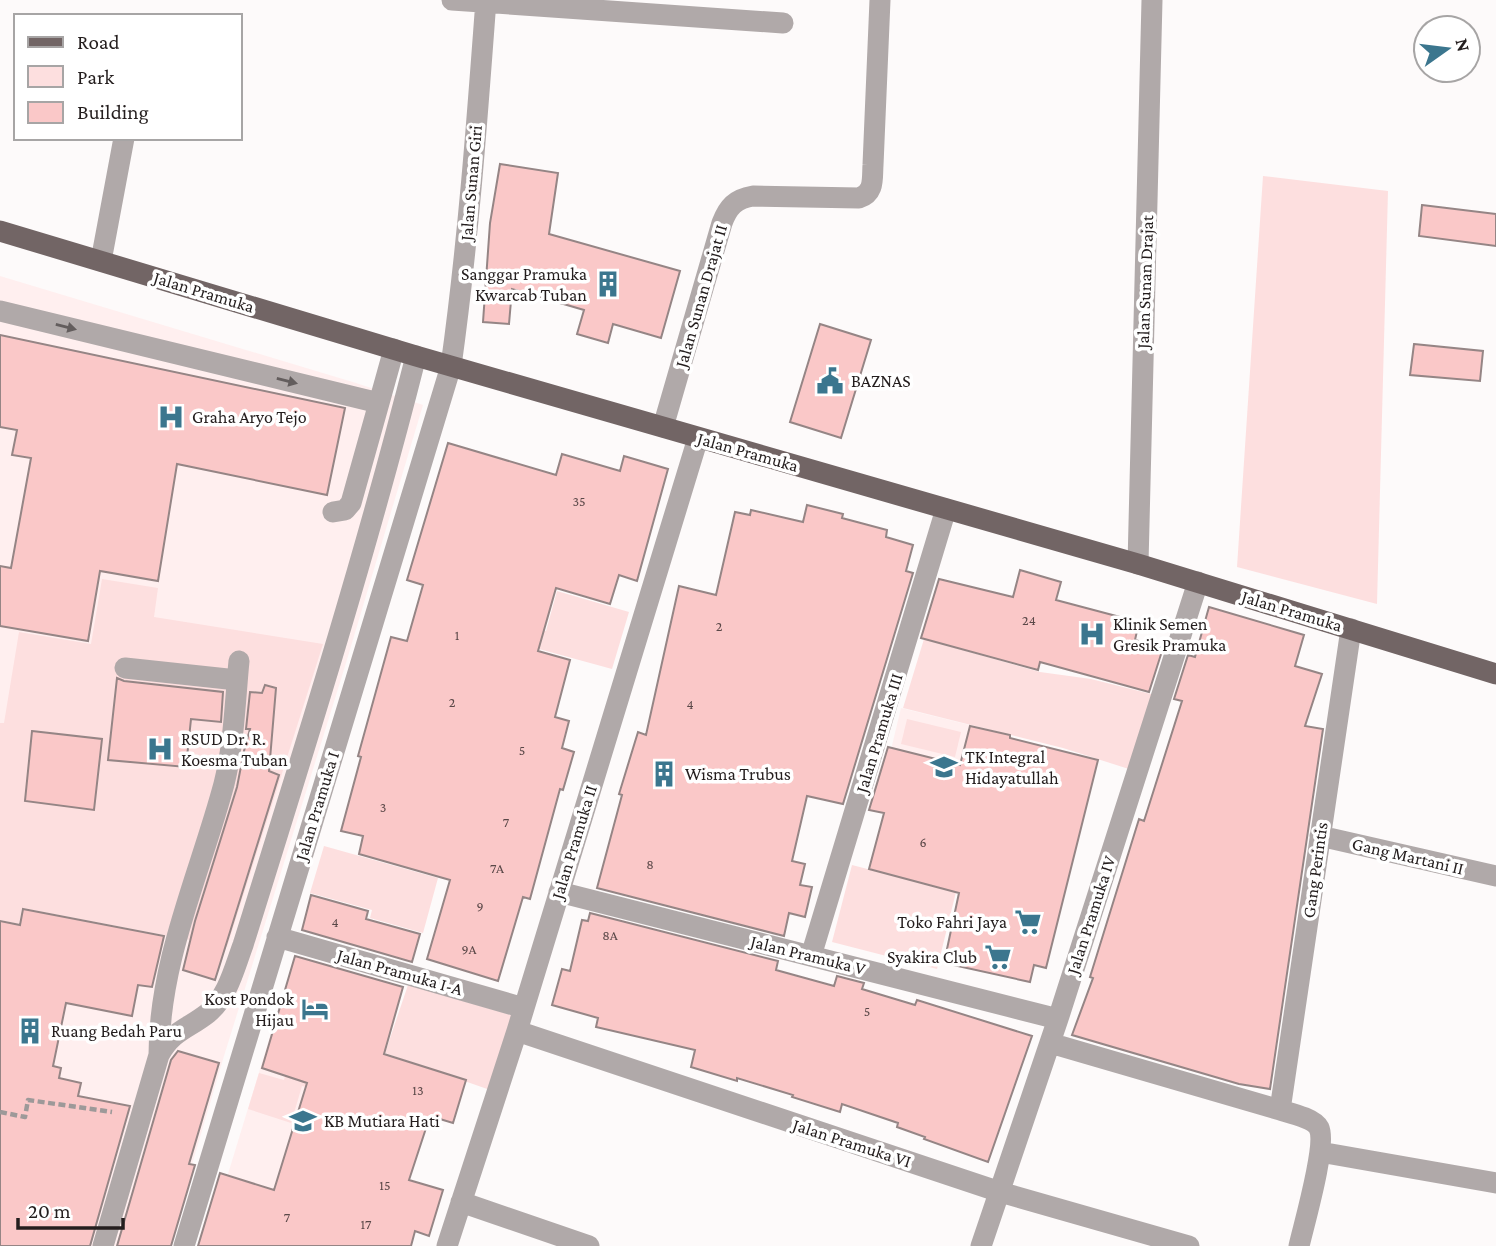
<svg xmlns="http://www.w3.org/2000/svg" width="1496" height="1246" font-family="'Crimson Pro',serif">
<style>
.built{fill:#ffefef}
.green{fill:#fddfdf}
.building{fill:#fac8c8;stroke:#958585;stroke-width:2}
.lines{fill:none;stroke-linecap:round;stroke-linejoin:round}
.path{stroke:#9d9999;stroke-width:4.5;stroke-dasharray:7 3.5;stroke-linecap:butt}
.minor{stroke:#b0a9a9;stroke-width:21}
.major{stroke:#726565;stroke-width:21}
.oneway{fill:#635d5d}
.labels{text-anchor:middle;stroke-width:7;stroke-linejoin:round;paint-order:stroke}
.number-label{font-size:14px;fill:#5a4848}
.street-label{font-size:18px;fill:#241e1e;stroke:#fff}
.poi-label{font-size:18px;fill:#241e1e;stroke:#fff;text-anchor:start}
</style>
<rect width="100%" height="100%" fill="#fdfafa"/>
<path class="built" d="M0 276 356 383 423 405 346 663 224 1056 168 1246H0Z
M901 708 1010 735 991 814 882 787Z
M271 1033 381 1067 322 1246H206Z"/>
<path class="green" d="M1263 176 1388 191 1377 604 1237 567Z
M102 579 158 588 154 617 323 644 227 947 22 908 19 924 0 920V723H4L19 632 91 644Z
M557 591 629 612 612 669 506 640 511 621 546 631Z
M924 639 1040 672 1091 679 1155 695 1132 770 1063 748 903 708Z
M907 719 961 732 955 757 901 744Z
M324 846 438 878 423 933 370 918 372 910 310 893Z
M852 865 956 892 937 969 832 942Z
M408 985 515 1016 490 1090 385 1053Z
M295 1041 368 1105 302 1086 291 1123 248 1109 259 1073 284 1080Z"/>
<path class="building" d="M500 164 558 173 549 234 680 271 661 338 613 324 608 343 577 334 584 310 512 289 509 324 483 322 490 223Z
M1422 205 1496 214V246L1419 236Z
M820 324 871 340 841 438 790 422Z
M0 335 345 408 327 495 177 464 158 581 100 571 88 641 0 626V566L11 568 31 458 12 455 17 430 0 427Z
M1414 344 1483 351 1480 381 1410 375Z
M448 443 556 475 562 454 620 471 624 456 668 469 637 581 619 575 610 604 556 588 538 651 570 660 555 717 569 721 562 748 574 752 563 790 560 789 530 899 523 897 498 981 427 959 450 880 359 854 363 836 341 831 361 757 358 756 391 637 407 641 423 585 407 580Z
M807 505 843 514 842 518 887 530 886 537 913 545 906 571 913 573 843 804 807 796 792 861 805 864 800 885 812 887 805 917 789 913 784 936 597 888 622 795 619 794 638 732 646 735 679 586 716 595 735 512 750 515 751 510 803 522Z
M1020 570 1061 582 1056 600 1139 622 1135 640 1163 648 1149 692 1040 662 1038 670 921 638 939 579 1013 597Z
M1209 607 1304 635 1295 666 1322 674 1305 726 1323 729 1270 1089 1239 1084 1072 1035 1093 978 1090 977 1139 819 1144 821 1182 701 1174 699 1188 655 1195 657Z
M117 678 124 681 223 692 221 722 191 719 186 767 108 760Z
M265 685 276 688 269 771 279 775 215 980 183 970 195 921 237 787 244 751 250 729H246L250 692 262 693Z
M970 726 1010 735V738L1098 760 1046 968 1034 965 1030 982 944 963 959 893 869 869 884 813 869 810 888 747 960 765Z
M32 731 102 739 94 810 25 801Z
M311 895 368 911 366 919 420 934 412 962 302 930Z
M23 909 164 936 152 987 138 985 132 1016 66 1003 53 1066 61 1068 59 1078 81 1083 78 1096 130 1106 90 1246H0V921L20 925Z
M590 913 778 961 776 970 834 986 837 976 864 983 862 989 915 1005 917 1000 1032 1036 988 1162 924 1139 925 1137 897 1127 898 1123 842 1104 840 1112 792 1097 793 1095 737 1078V1081L691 1067 695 1050 596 1027 598 1018 552 1005 562 969 570 971 582 920 588 921Z
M295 956 403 987 384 1054 466 1080 453 1123 430 1116 409 1180 443 1190 429 1236 415 1231 411 1246H198L220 1173 274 1190 307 1083 262 1068Z
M178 1051 219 1063 189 1164 195 1165 171 1246H117L171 1060Z"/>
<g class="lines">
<path class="path" d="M0 1112 25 1117 28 1100 112 1112"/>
<path class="minor" d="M452 0 783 23
M101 261 124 138
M0 311 379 403 394 349
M663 427 722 223C728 207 735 199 753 196L859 198C875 193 872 178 873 165L880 0
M333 512 345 510 351 503 379 403
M1138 564 1152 0
M125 668 237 680
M1320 836 1496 876
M559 892 1058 1019
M277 937 524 1008
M811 956 946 509
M517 1031 1000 1192 1189 1246
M1050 1043 1280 1110C1290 1113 1314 1118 1319 1128 1327 1145 1304 1224 1299 1246
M159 1055C159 960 200 874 224 784 234 744 235 702 239 661
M1280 1110 1351 629
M1320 1152 1496 1183
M461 1202 589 1246
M103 1246 159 1055C173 1030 188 1029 208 1013 228 996 234 969 243 945 304 750 366 554 416 356
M184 1246 451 366C468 244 477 122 486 0
M447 1246 517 1031 698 438
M981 1246 1058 1019 1198 582"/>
<path class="major" d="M0 231 416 356 1138 564 1496 674"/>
</g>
<defs><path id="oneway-solid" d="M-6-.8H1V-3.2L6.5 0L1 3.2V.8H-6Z" transform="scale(1.75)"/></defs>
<g class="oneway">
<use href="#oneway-solid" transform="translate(66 327) rotate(14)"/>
<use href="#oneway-solid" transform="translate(287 381) rotate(14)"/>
</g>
<defs>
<g id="building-bare" transform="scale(2.1)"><path d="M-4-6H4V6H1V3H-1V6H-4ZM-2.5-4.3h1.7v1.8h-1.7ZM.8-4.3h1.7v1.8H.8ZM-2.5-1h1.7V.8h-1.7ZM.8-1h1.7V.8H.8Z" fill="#3b768e" stroke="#fff" stroke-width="2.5" paint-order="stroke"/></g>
<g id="civic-bare" transform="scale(2.1)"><path d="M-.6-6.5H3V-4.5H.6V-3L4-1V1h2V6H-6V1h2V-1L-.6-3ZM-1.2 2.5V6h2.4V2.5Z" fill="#3b768e" stroke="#fff" stroke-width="2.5" paint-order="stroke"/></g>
<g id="hospital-bare" transform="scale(2.1)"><path d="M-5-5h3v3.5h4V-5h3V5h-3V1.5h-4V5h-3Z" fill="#3b768e" stroke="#fff" stroke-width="2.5" paint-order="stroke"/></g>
<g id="school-bare" transform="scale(2.1)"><path d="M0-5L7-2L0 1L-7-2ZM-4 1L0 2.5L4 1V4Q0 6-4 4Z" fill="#3b768e" stroke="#fff" stroke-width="2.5" paint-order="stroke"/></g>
<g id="supermarket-bare" transform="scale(2.1)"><path d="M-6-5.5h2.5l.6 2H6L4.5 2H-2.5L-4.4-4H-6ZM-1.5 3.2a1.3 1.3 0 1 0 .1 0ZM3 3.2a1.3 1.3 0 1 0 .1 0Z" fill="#3b768e" stroke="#fff" stroke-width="2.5" paint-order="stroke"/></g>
<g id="hotel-bare" transform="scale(2.1)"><path d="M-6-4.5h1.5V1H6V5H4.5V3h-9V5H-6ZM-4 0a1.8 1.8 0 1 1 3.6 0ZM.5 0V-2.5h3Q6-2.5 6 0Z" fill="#3b768e" stroke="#fff" stroke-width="2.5" paint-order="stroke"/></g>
</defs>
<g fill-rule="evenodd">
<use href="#building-bare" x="608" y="284"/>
<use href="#civic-bare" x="830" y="381"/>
<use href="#hospital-bare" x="171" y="417"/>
<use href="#hospital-bare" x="1092" y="634"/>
<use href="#hospital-bare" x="160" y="749"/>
<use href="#school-bare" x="944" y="767"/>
<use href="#building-bare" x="664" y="774"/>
<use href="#supermarket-bare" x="1028" y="922"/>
<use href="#supermarket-bare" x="998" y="957"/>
<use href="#hotel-bare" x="315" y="1009"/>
<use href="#building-bare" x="30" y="1031"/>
<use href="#school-bare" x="303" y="1121"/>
</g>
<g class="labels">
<g class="number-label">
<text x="579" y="506">35</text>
<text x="1029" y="625">24</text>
<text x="719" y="631">2</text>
<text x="457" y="640">1</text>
<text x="452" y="707">2</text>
<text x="690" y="709">4</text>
<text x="522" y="755">5</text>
<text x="383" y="812">3</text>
<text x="506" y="827">7</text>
<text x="923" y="847">6</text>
<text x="650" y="869">8</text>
<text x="497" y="873">7A</text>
<text x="480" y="911">9</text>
<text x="335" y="927">4</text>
<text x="610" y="940">8A</text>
<text x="469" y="954">9A</text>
<text x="867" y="1016">5</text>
<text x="418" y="1095">13</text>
<text x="385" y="1190">15</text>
<text x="287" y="1222">7</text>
<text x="366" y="1229">17</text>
</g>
<g class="street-label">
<text transform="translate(471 183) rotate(-85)" y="6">Jalan Sunan Giri</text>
<text transform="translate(1145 282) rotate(-88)" y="6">Jalan Sunan Drajat</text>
<text transform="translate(204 292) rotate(17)" y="6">Jalan Pramuka</text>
<text transform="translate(701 296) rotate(-74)" y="6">Jalan Sunan Drajat II</text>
<text transform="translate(748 452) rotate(16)" y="6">Jalan Pramuka</text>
<text transform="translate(1292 611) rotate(17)" y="6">Jalan Pramuka</text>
<text transform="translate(879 733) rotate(-73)" y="6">Jalan Pramuka III</text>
<text transform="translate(317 806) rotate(-73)" y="6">Jalan Pramuka I</text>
<text transform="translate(574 842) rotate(-73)" y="6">Jalan Pramuka II</text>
<text transform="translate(1408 856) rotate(13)" y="6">Gang Martani II</text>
<text transform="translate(1315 870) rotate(-82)" y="6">Gang Perintis</text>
<text transform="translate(1091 915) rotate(-72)" y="6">Jalan Pramuka IV</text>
<text transform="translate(808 955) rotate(14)" y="6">Jalan Pramuka V</text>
<text transform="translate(400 972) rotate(16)" y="6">Jalan Pramuka I-A</text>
<text transform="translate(852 1143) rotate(18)" y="6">Jalan Pramuka VI</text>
</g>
<g class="poi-label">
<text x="587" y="280" text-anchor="end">Sanggar Pramuka<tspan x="587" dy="21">Kwarcab Tuban</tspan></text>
<text x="851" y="387">BAZNAS</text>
<text x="192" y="423">Graha Aryo Tejo</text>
<text x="1113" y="630">Klinik Semen<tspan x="1113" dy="21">Gresik Pramuka</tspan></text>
<text x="181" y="745">RSUD Dr. R.<tspan x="181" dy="21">Koesma Tuban</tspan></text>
<text x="965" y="763">TK Integral<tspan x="965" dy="21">Hidayatullah</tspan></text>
<text x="685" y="780">Wisma Trubus</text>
<text x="1007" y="928" text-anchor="end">Toko Fahri Jaya</text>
<text x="977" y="963" text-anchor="end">Syakira Club</text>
<text x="294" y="1005" text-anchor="end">Kost Pondok<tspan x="294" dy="21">Hijau</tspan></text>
<text x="51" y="1037">Ruang Bedah Paru</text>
<text x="324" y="1127">KB Mutiara Hati</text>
</g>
</g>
<rect x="14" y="14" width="228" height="126" fill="#ffffff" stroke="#a7a5a5" stroke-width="2"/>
<rect x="28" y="37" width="35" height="10" fill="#726565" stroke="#a7a5a5" stroke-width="2"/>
<text x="77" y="49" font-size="21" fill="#241e1e">Road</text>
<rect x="28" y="66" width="35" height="21" fill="#fddfdf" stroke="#a7a5a5" stroke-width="2"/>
<text x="77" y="84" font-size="21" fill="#241e1e">Park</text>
<rect x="28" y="102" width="35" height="21" fill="#fac8c8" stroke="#a7a5a5" stroke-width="2"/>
<text x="77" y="119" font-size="21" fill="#241e1e">Building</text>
<g transform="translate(1447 49) rotate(76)"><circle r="33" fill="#ffffff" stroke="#a7a5a5" stroke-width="2"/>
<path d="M0-5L12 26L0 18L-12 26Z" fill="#3b768e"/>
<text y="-10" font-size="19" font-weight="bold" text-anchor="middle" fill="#241e1e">N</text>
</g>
<path d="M18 1218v10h105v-10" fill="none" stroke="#241e1e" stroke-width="3.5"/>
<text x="28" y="1218" font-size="21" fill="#241e1e" stroke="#ffffff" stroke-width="5" paint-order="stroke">20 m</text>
</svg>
